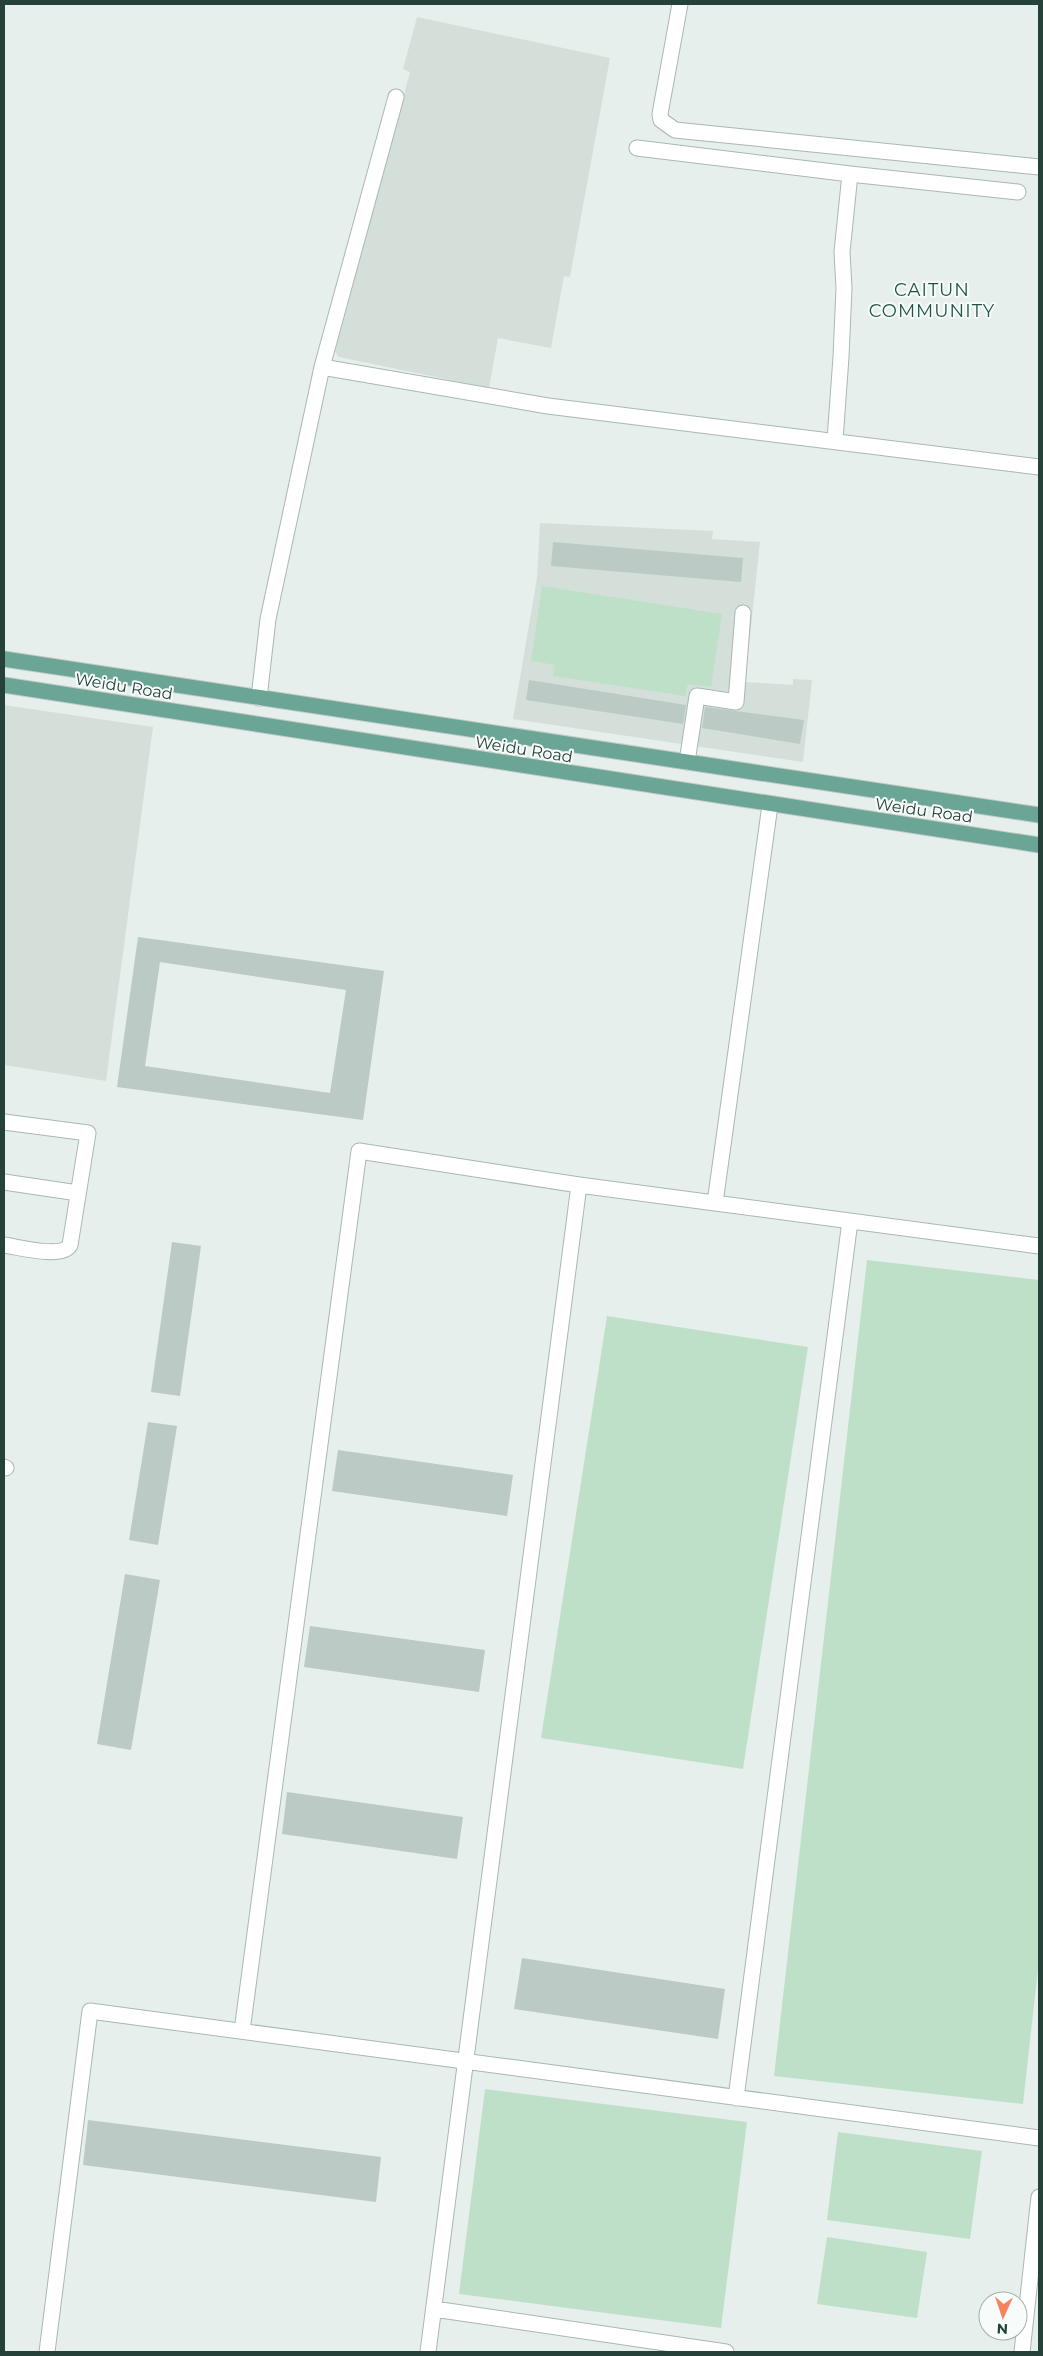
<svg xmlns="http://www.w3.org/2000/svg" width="1043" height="2356" font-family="Montserrat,sans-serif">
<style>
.built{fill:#d4dfda}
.green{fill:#bfe0c8}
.building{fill:#bbcac4;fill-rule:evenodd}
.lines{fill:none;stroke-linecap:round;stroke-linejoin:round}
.minor-casing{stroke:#a8b8b2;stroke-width:17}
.major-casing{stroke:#c2cac8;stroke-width:17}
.minor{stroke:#fff;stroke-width:15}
.major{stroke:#6aa596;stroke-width:15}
.labels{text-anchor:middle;stroke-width:4;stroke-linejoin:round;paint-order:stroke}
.street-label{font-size:16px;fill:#24423a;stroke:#f7fbf9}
.neighbourhood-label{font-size:18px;letter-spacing:1px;fill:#1f5548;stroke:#f7fbf9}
</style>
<rect width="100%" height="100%" fill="#e6efeb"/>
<path class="built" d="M417 17 610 58 570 277 564 276 551 348 498 338 489 388 339 357 335 352 410 72 403 69Z
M540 523 713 531 712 539 760 542 745 682 793 685V679L812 680 803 762 513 719 537 578Z
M4 705 153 727 106 1081 4 1065Z"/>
<path class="green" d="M542 586 722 614 711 687 688 684 685 696 553 676 555 665 531 661Z
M867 1260 1039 1280V1960L1023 2104 774 2076Z
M607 1316 808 1347 743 1769 541 1738Z
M485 2089 747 2122 721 2328 459 2294Z
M838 2132 982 2151 970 2239 827 2220Z
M827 2237 927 2252 917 2318 817 2304Z"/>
<path class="building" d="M553 542 743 558 741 582 551 566Z
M529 680 686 705 683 724 526 700Z
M705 707 804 720 800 744 702 728Z
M138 937 384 971 363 1120 117 1087ZM160 962 346 990 330 1093 145 1066Z
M172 1242 201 1246 180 1396 151 1392Z
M148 1422 177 1426 158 1545 129 1540Z
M338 1450 513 1475 507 1516 332 1491Z
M125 1574 160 1580 131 1750 97 1744Z
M310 1626 485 1650 479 1692 304 1667Z
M287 1792 463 1817 457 1859 282 1834Z
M522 1958 725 1989 718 2039 514 2009Z
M88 2120 381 2157 376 2202 83 2165Z"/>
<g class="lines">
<g class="minor-casing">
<path id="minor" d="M680 4 660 114 661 120 675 130 1039 167
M637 148 850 174 1018 192
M322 367 548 406 1039 467
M835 440 841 357 844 288 842 252 850 174
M259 698 268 619 322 367 396 97
M687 762 697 696 736 702 743 613
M4 1122 88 1133 70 1245C62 1259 19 1247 4 1245
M4 1182 78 1193
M715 1203 770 805
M4 1467 6 1468
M242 2031 359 1151 579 1185 1039 1246
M736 2098 850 1221
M434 2309 726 2352
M47 2352 90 2011 1039 2138
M428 2352 579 1185
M1022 2352 1039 2197"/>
</g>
<g class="major-casing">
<path id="major" d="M4 659 1039 815
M4 685 1039 845"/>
</g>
<use href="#minor" class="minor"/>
<use href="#major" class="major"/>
</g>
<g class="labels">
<g class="street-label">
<text transform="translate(124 686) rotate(9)" y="6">Weidu Road</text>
<text transform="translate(524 749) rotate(9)" y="6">Weidu Road</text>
<text transform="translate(924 810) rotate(8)" y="6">Weidu Road</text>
</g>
<g class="neighbourhood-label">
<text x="932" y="296">CAITUN<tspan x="932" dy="21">COMMUNITY</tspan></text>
</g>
</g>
<rect width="1043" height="2356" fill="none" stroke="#24423a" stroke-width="10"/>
<g transform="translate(1003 2316) rotate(183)"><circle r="24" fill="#f7fbf9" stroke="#a3b1ad"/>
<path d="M0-4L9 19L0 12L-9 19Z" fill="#f4845f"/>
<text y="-8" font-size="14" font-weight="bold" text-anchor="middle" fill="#24423a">N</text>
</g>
</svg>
